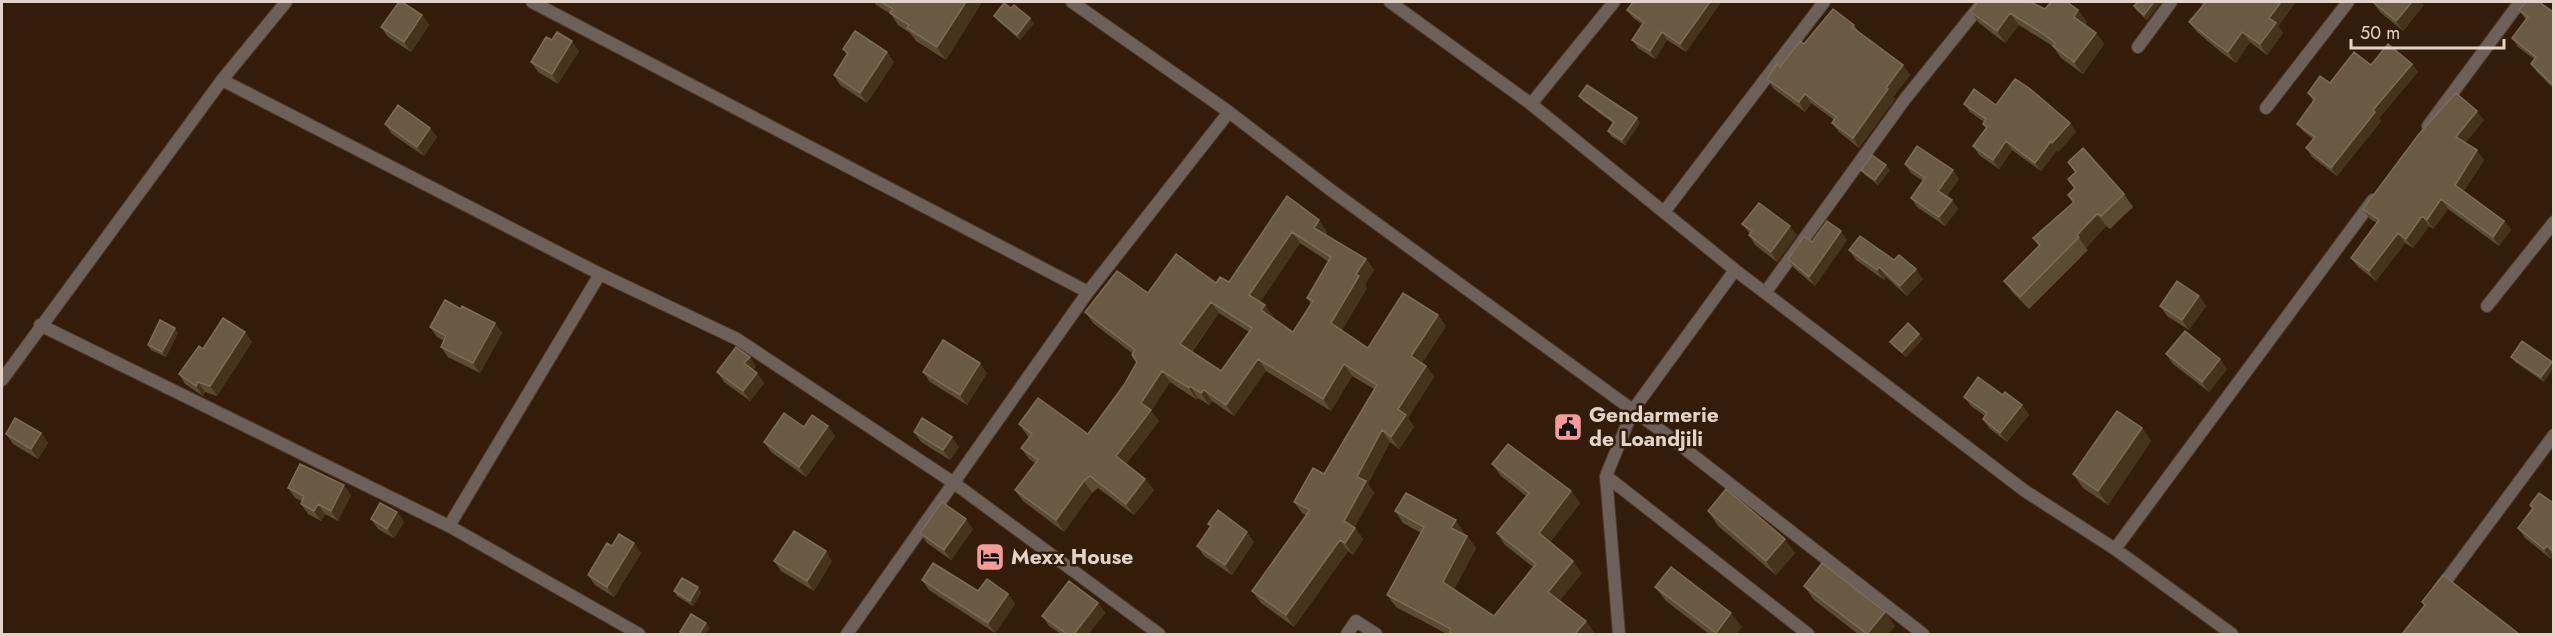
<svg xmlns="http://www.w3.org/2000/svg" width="2555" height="636" font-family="Jost,sans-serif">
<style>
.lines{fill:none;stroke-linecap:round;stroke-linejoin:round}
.street-casing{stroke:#4f3a28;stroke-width:14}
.street{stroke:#6d6059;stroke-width:12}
.wall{fill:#5b4b33;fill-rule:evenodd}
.shaded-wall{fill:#45331c}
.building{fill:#6a5a43;stroke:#7c6c58;stroke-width:1.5;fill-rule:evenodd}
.labels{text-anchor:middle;stroke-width:5;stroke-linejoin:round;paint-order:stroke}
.poi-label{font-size:21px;font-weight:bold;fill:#e2d2c7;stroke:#331d0a;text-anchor:start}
</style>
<rect width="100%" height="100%" fill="#331d0a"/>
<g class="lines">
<g class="street-casing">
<path id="street" d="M532 2 1088 292
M1072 2 1229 112 1332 191 1667 435 1923 634
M1390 2 1531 104 1735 270 2025 491 2115 549 2232 634
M2138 47 2171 2
M222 80 600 274 737 339 954 483 1159 634
M1531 104 1614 2
M2266 108 2348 2
M2428 126 2520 2
M1664 212 1824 2
M1765 293 1905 99 1983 2
M2487 306 2554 222
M40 325 449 526 639 634
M2 380 222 80 286 2
M1606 476 1808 634
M449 526 600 274
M2115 549 2373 200
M2439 590 2554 435
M847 634 1088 292 1229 112
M1347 634 1356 621 1376 634
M1619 634 1606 476 1633 410 1735 270"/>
</g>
<use href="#street" class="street"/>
</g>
<path class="wall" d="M874 2H982L946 60 916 41 910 33 898 25 891 14 876 5Z
M1633 2H1721L1686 52 1667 40 1655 59 1638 48 1632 40 1642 24 1633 18 1627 10Z
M2161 2 2147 20 2137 11 2134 6Z
M2199 2H2296L2278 26 2283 33 2267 55 2250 42 2236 63 2222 53 2197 32 2189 22 2203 5Z
M2373 2 2424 5 2403 31 2380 12Z
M1011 8 1034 23 1020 40 998 21 994 16Z
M2045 9 2078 10 2087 22 2085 25 2096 33 2104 44 2083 74 2061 58 2054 48 2051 45 2019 25 2005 43 1979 23 1971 12Z
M2519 10 2553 12V88L2537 72 2531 64 2534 59 2518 47 2512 38 2526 20Z
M422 15 429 25 411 52 388 37 381 27Z
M1854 25 1859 32 1903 65 1910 75 1893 97 1895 99 1859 148 1839 132 1832 123 1834 120 1811 103 1805 112 1774 89 1767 79 1804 44Z
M552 40 579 51 558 84 538 72 531 62Z
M843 49 894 62 867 103 840 85 834 75 847 55Z
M2412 64 2418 72 2379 118 2381 121 2337 176 2312 157 2306 148 2313 139 2304 132 2297 124 2314 102 2308 93 2371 65Z
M1579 96 1637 118 1640 123 1625 145 1611 136 1608 131 1613 123 1583 101Z
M1964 104 1996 105 2070 123 2076 132 2058 152 2057 150 2041 171 2012 150 1999 169 1979 155 1973 146 1986 129 1983 124 1984 122 1970 112Z
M2484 120 2465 143 2484 160 2464 191 2504 221 2511 230 2499 246 2448 209 2433 229 2429 226 2413 248 2405 243 2376 281 2358 267 2351 258 2377 223 2370 219 2363 209Z
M385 124 430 128 437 137 424 156 392 134Z
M2068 162 2124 194 2133 207 2110 229 2106 226 2086 248 2088 250 2029 309 2013 293 2004 281 2039 246 2033 238 2073 203 2068 195 2075 188 2068 179 2075 172Z
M1905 164 1959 179 1947 196 1952 200 1958 209 1945 226 1917 207 1911 198 1923 181 1911 173Z
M1861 170H1890L1878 185 1865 175Z
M1287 196 1327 232 1326 235 1366 259 1374 270 1365 284 1367 288 1342 330 1368 348 1446 326 1422 363 1426 366 1434 377 1408 418 1414 427 1399 449 1390 442 1368 484 1374 493 1354 527 1363 539 1353 555 1348 551 1294 627 1261 603 1252 591 1307 516 1302 513 1294 502 1324 474 1374 389 1352 376 1331 411 1266 371 1234 416 1212 401 1209 405 1198 398 1197 400 1170 382 1151 411 1159 421 1126 464 1145 479 1154 490 1134 515 1098 488 1092 493 1064 532 1023 501 1015 490 1035 463 1029 459 1021 448 1029 438 1019 424 1088 434 1124 385 1137 362 1133 354 1093 323 1085 312 1148 293 1216 283 1229 282ZM1300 243 1329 262 1307 298 1311 304 1293 332 1272 317 1273 316 1260 302ZM1219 313 1249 332 1221 371 1192 352Z
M1742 224 1797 235 1777 262 1755 245 1749 235 1750 234Z
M1847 240 1815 286 1794 268 1788 259 1812 242Z
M1849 250 1894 260 1923 279 1907 296 1886 277 1884 280 1856 260Z
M2199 296 2206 306 2189 330 2167 316 2160 306Z
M461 309 495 323 502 333 480 373 448 357 441 347 444 341 437 337 430 327Z
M245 332 252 342 217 396 205 392 203 396 185 384 179 374 203 349Z
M178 333 166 357 151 350 148 345Z
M1919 334 1923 339 1906 357 1894 347 1890 342Z
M2522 341 2544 382 2515 362 2511 357Z
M2166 354 2227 369 2209 392 2173 364Z
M750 357 756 367 753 370 757 373 764 383 750 401 724 382 717 372Z
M923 372 987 373 967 405 930 382Z
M2003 395 2022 405 2029 415 2007 442 1989 428 1983 419 1985 416 1971 406 1964 397Z
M804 427 835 436 806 477 771 452 764 442Z
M2142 428 2151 441 2108 505 2083 488 2073 474Z
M914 432 959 447 950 460 921 442Z
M41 433 48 443 38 459 13 444 6 434Z
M1492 464 1571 491 1580 503 1550 542 1582 573 1560 600 1595 633 1593 634H1447L1396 607 1387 595 1421 533 1403 523 1395 511 1464 533 1463 534 1467 536 1476 548 1454 589 1494 616 1533 567 1505 545 1497 533 1526 496 1501 476Z
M288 488 351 495 338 521 325 514 321 521 308 514 301 504 302 501 295 498Z
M2553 503V556L2551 559 2525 538 2518 528 2532 509 2530 505Z
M1708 511 1795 553 1776 575 1718 526Z
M397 512 404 522 394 538 378 529 371 519Z
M1208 524 1254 542 1232 575 1204 556 1197 546 1210 527Z
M973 529 951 560 927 543 920 533Z
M612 546 641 553 614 597 595 585 588 575Z
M774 561H832L814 591 781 571Z
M922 580 978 591 1008 594 1015 604 995 633 929 590Z
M1804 586 1885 612 1895 626 1888 634H1858L1814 600Z
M698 587 701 593 693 606 677 596 674 591Z
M1655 587 1742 627 1736 634H1709L1666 601Z
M1098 603 1105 613 1088 634H1061L1049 626 1042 616Z"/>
<path class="shaded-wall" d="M966 2H982L946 60 937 47Z
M1710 2H1721L1686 52 1680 44Z
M2154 2H2161L2147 20 2144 15Z
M2281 2H2296L2278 26 2283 33 2267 55 2260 44 2269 18Z
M2412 2H2421L2424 5 2403 31 2396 21Z
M2078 10 2087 22 2082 29 2074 17Z
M2010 13 2019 25 2005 43 1997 31Z
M422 15 429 25 411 52 404 42Z
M1030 18 1034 23 1020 40 1017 35Z
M1662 32 1667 40 1655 59 1650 51Z
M2242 32 2250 42 2236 63 2228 52Z
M2096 33 2104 44 2083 74 2074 62Z
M572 41 579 51 558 84 552 74Z
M887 52 894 62 867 103 860 93Z
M2412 64 2418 72 2379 118 2381 121 2337 176 2331 168 2373 110Z
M1903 65 1910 75 1893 97 1895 99 1859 148 1853 138 1886 88Z
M1805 94 1811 103 1805 112 1799 102Z
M2477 111 2484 120 2462 147 2456 137Z
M1637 118 1640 123 1625 145 1622 140Z
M2070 123 2076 132 2058 152 2052 143Z
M430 128 437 137 424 156 417 147Z
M2006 141 2012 150 1999 169 1993 160Z
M2051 141 2057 150 2041 171 2035 163Z
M2477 150 2484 160 2462 194 2455 185Z
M1886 165 1890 170 1878 185 1875 180Z
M1953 170 1959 179 1944 200 1938 191Z
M2441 199 2448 209 2433 229 2427 220Z
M1952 200 1958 209 1945 226 1939 217Z
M2097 214 2106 226 2086 248 2077 235Z
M2422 216 2429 226 2413 248 2406 239Z
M1319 220 1327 232 1322 240 1314 228Z
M2504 221 2511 230 2499 246 2493 237Z
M1790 226 1797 235 1777 262 1771 252Z
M1841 231 1847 240 1815 286 1809 277Z
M1292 232 1300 243 1257 307 1249 295Z
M2398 233 2405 243 2376 281 2369 271Z
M1366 259 1374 270 1365 284 1367 288 1339 335 1331 323 1356 274Z
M1879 267 1886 277 1884 280 1877 270Z
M1916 269 1923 279 1907 296 1900 286Z
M2199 296 2206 306 2189 330 2182 320Z
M1211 302 1219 313 1188 356 1180 344Z
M1265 305 1273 316 1269 321 1261 310Z
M1438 315 1446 326 1419 368 1411 356Z
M495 323 502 333 480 373 473 363Z
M175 328 178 333 166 357 162 352Z
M245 332 252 342 217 396 210 386Z
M1919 334 1923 339 1906 357 1902 352Z
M750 357 756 367 751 373 744 363Z
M1258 359 1266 371 1234 416 1226 405Z
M2220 359 2227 369 2209 392 2202 382Z
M2552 362 2553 364V369L2544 382 2541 377Z
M980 363 987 373 967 405 960 395Z
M1344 364 1352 376 1331 411 1323 399Z
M1426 366 1434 377 1408 418 1414 427 1399 449 1391 437 1398 409Z
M1162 371 1170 382 1151 411 1159 421 1124 467 1116 456 1141 403Z
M757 373 764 383 750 401 743 391Z
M198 382 205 392 203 396 196 386Z
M1190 386 1198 398 1197 400 1189 388Z
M1204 390 1212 401 1209 405 1201 393Z
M2022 405 2029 415 2007 442 2000 433Z
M828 426 835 436 806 477 799 467Z
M2142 428 2151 441 2108 505 2098 491Z
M1382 430 1390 442 1368 484 1374 493 1352 532 1344 521 1357 477Z
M41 433 48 443 38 459 31 449Z
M952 437 959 447 950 460 943 450Z
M1145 479 1154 490 1134 515 1126 504Z
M1084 481 1092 493 1064 532 1056 520Z
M344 485 351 495 338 521 331 511Z
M1571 491 1580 503 1547 546 1539 533Z
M318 504 325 514 321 521 314 511Z
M397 512 404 522 394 538 387 529Z
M966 519 973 529 951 560 944 550Z
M1456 520 1464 533 1460 540 1451 528Z
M1355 528 1363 539 1353 555 1345 543Z
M1247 532 1254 542 1232 575 1225 565Z
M1467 536 1476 548 1452 594 1443 582Z
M1785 539 1795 553 1776 575 1766 561Z
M1340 540 1348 551 1294 627 1286 615Z
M634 543 641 553 614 597 607 587Z
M2547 546 2553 556 2551 559 2544 549Z
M826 551 832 561 814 591 807 581Z
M1573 561 1582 573 1557 604 1548 592Z
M698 587 701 593 693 606 690 601Z
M1008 594 1015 604 995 633 988 623Z
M1098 603 1105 613 1088 634H1074Z
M1885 612 1895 626 1888 634H1867Z
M1731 613 1742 627 1736 634H1717L1716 633Z
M1586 621 1595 633 1593 634H1575Z
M706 623 710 628 706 634H699Z"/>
<path class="building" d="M399 2H402L422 15 404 42 381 27Z
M881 2H966L937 47 907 28 909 25 890 13 893 9Z
M1633 2H1710L1680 44 1662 32 1650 51 1632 40 1644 22 1627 10Z
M1978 2H2030L2045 9 2051 2H2067L2078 10 2074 17 2096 33 2074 62 2053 46 2055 43 2042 33 2010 13 1997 31 1971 12Z
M2138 2H2154L2144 15 2134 6Z
M2206 2H2281L2269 18 2276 23 2260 44 2242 32 2228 52 2215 43 2189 22Z
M2373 2H2412L2396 21Z
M2526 2H2539L2553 12V85L2531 64 2536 57 2512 38 2528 17 2519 10Z
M1004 3 1011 8 1014 5 1030 18 1017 35 994 16Z
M1833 9 1854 25 1852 27 1903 65 1886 88 1888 89 1853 138 1832 123 1836 117 1805 94 1799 102 1767 79 1777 64 1780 67 1800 41 1804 44Z
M855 31 887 52 860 93 834 75 848 53 843 49Z
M557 32 572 41 552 74 531 62 546 37 552 40Z
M2388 44 2412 64 2373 110 2375 112 2331 168 2306 148 2315 137 2297 124 2315 99 2308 93 2320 76 2330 83 2354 52 2371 65Z
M2015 79 2029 88 2070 123 2052 143 2051 141 2035 163 2006 141 1993 160 1973 146 1987 127 1983 124 1986 119 1964 104 1974 89 1996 105Z
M1587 85 1637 118 1622 140 1608 131 1614 122 1579 96Z
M2456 93 2477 111 2456 137 2477 150 2455 185 2504 221 2493 237 2441 199 2427 220 2422 216 2406 239 2398 233 2369 271 2351 258 2379 220 2363 209 2419 134Z
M398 105 430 128 417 147 385 124Z
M1917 146 1953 170 1938 191 1952 200 1939 217 1911 198 1925 178 1905 164Z
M2083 148 2124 194 2101 216 2097 214 2077 235 2079 237 2020 297 2004 281 2040 245 2033 238 2074 202 2068 195 2075 188 2068 179 2076 172 2068 162Z
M1872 155 1886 165 1875 180 1861 170Z
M1287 196 1319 220 1314 228 1366 259 1356 274 1359 276 1331 323 1368 348 1403 293 1438 315 1411 356 1426 366 1398 409 1406 415 1391 437 1382 430 1357 477 1366 481 1344 521 1355 528 1345 543 1340 540 1286 615 1252 591 1310 510 1294 502 1313 468 1324 474 1377 385 1344 364 1323 399 1258 359 1226 405 1204 390 1201 393 1190 386 1189 388 1162 371 1141 403 1151 410 1116 456 1145 479 1126 504 1090 476 1084 481 1056 520 1015 490 1038 460 1021 448 1032 434 1019 424 1038 398 1088 434 1124 385 1137 362 1132 355 1135 350 1085 312 1117 271 1148 293 1176 254 1216 283 1220 277 1229 282ZM1292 232 1331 257 1307 298 1313 301 1293 332 1261 310 1265 305 1249 295ZM1211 302 1252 328 1221 371 1180 344Z
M1759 203 1790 226 1771 252 1749 235 1752 231 1742 224Z
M1827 221 1841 231 1809 277 1788 259 1804 236 1812 242Z
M1860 236 1894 260 1899 255 1916 269 1900 286 1879 267 1877 270 1849 250Z
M2177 281 2199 296 2182 320 2160 306Z
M445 300 461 309 462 306 495 323 473 363 441 347 446 336 430 327Z
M223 318 245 332 210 386 198 382 196 386 179 374 199 346 203 349Z
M160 320 175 328 162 352 148 345Z
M1908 323 1919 334 1902 352 1890 342Z
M2185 331 2220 359 2202 382 2166 354Z
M943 340 980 363 960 395 923 372Z
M2522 341 2552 362 2541 377 2511 357Z
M736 347 750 357 744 363 757 373 743 391 717 372Z
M1978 377 2003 395 2005 392 2022 405 2000 433 1983 419 1987 413 1964 397Z
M2117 411 2142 428 2098 491 2073 474Z
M784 413 804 427 812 415 828 426 799 467 764 442Z
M15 418 41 433 31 449 6 434Z
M922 418 952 437 943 450 914 432Z
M1508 444 1571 491 1539 533 1573 561 1548 592 1586 621 1575 634H1453L1450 632 1451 629 1387 595 1424 527 1395 511 1406 493 1456 520 1451 528 1467 536 1443 582 1494 616 1536 564 1497 533 1529 493 1492 464Z
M300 464 344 485 331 511 318 504 314 511 301 504 304 496 288 488Z
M1726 489 1785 539 1766 561 1708 511Z
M2539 493 2553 503V551L2547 546 2544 549 2518 528 2533 508 2530 505Z
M942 502 966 519 944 550 920 533Z
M380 503 397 512 387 529 371 519Z
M1218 510 1247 532 1225 565 1197 546 1211 526 1208 524Z
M794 531 826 551 807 581 774 561Z
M619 534 634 543 607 587 588 575 607 543 612 546Z
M933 563 978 591 987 579 1008 594 988 623 922 580Z
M1822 563 1885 612 1867 634 1804 586Z
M1671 567 1731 613 1716 633 1655 587Z
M2443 575 2519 634H2402L2425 605 2422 602Z
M682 578 698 587 690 601 674 591Z
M1069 581 1098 603 1074 634H1067L1042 616Z
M691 614 706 623 699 634H685L680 632Z"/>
<defs>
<g id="civic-square" transform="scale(1.5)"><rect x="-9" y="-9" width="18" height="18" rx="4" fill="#f59b98" stroke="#331d0a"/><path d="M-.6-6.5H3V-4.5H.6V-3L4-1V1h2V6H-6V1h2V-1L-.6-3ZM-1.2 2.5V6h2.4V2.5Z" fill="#111"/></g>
<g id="hotel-square" transform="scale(1.5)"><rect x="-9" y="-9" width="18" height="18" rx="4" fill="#f59b98" stroke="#331d0a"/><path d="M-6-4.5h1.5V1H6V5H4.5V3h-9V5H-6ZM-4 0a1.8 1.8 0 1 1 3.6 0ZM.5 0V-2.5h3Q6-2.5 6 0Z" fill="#111"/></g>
</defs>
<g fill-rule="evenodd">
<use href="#civic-square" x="1568" y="427"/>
<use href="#hotel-square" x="990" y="557"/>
</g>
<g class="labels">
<g class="poi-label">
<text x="1589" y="422">Gendarmerie<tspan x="1589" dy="24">de Loandjili</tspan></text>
<text x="1011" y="564">Mexx House</text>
</g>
</g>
<rect width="2555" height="636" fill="none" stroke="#e2d2c7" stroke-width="6"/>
<path d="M2351 39v9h153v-9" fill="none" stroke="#e2d2c7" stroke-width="3"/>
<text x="2360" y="39" font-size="18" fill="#e2d2c7" stroke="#331d0a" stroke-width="4.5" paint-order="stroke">50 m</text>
</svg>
